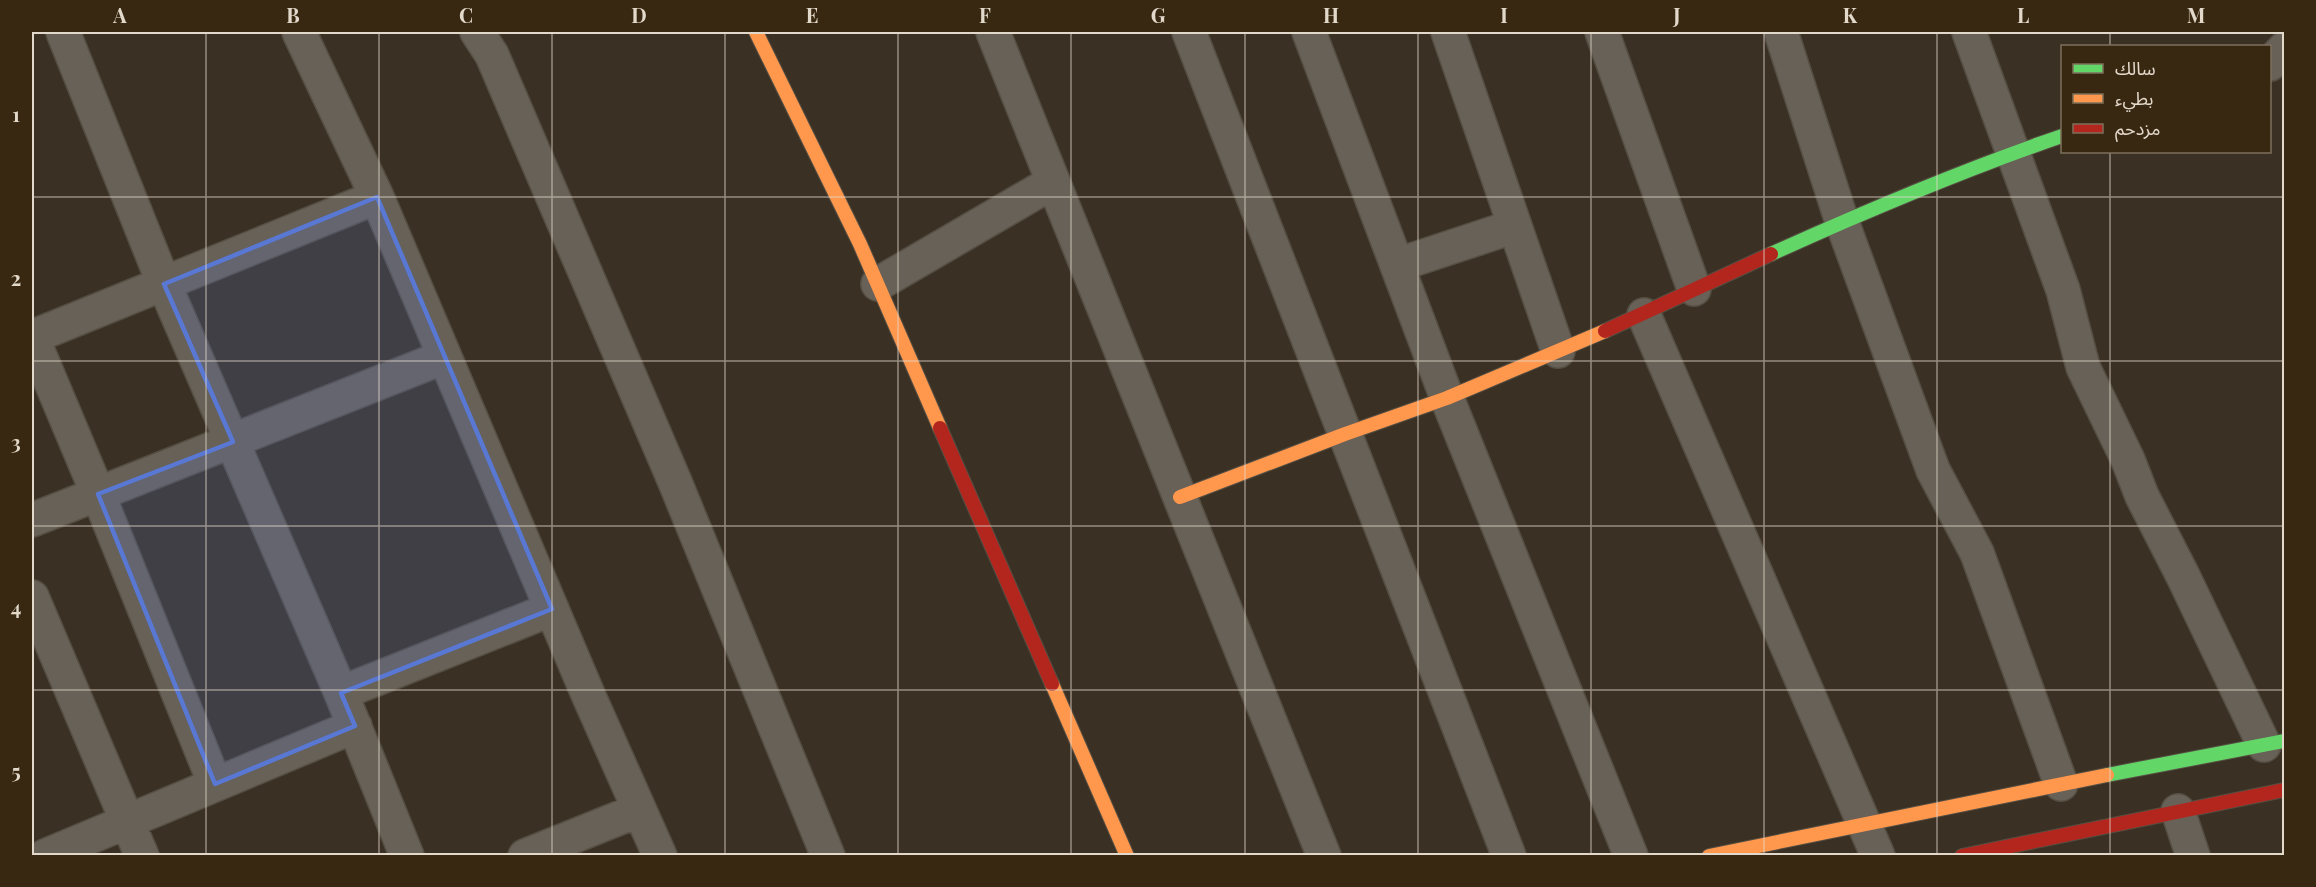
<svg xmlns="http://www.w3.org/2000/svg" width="2316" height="887" font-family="'Playfair Display','Noto Sans Arabic',serif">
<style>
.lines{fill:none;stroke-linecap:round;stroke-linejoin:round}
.street-casing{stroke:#564f43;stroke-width:36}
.fast-casing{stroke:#564f43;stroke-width:16}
.slow-casing{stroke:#564f43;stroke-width:16}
.jam-casing{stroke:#564f43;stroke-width:16}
.street{stroke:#686158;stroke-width:33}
.fast{stroke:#63d668;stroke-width:14}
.slow{stroke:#ff974d;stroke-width:14}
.jam{stroke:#b3261e;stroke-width:14}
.marked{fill:#5878d4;fill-opacity:0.2;stroke:#5878d4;stroke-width:4.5;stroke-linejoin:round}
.grid{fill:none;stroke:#e3d9cb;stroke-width:1.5;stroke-opacity:0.55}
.neatline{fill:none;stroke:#e3d9cb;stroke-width:2}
.grid-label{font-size:20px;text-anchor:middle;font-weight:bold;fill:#e3d9cb}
</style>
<rect width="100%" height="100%" fill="#3a3124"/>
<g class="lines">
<g class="street-casing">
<path id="street" d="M63 32 164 284 341 693 407 856
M299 32 377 197 587 692 660 856
M477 32 492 55 675 482 828 856
M993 32 1324 856
M1189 32 1509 856
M1309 32 1447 398 1631 856
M1448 32 1558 351
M1602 32 1694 289
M1781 32 1842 222 1933 470 1977 553 2061 784
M1969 32 2063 290 2083 367 2128 460 2142 496 2183 576 2264 745
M2270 64 2284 49
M1397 265 1515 226
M878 284 1053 182
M1644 315 1878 856
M32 337 98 494 215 784
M32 337 377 197
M32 520 444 357
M32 597 142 856
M341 693 552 609
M2178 811 2193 856
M45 856 355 726
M525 856 639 810"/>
</g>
<g class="fast-casing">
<path id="fast" d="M1771 254C1866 211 1963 170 2062 136
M2107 775 2284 741"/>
</g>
<g class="slow-casing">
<path id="slow" d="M756 32 860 244 940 428
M1180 497 1345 434 1447 398 1605 331
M1052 684 1127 856
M1709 856 2107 775"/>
</g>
<g class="jam-casing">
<path id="jam" d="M1605 331 1771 254
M940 428 1052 684
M1962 856 2284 790"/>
</g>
<use href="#street" class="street"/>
<use href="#fast" class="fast"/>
<use href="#slow" class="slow"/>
<use href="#jam" class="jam"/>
</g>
<path class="marked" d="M377 197 552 609 341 693 355 726 215 784 98 494 233 442 164 284Z"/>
<path class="grid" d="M206 32V856M379 32V856M552 32V856M725 32V856M898 32V856M1071 32V856M1245 32V856M1418 32V856M1591 32V856M1764 32V856M1937 32V856M2110 32V46M2110 152V856M32 197H2284M32 361H2284M32 526H2284M32 690H2284"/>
<rect width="2316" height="887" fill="none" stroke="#392811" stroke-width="66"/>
<rect x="2061" y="45" width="210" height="108" fill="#392811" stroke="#7d6f5b" stroke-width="1.5"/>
<rect x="2073" y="64" width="30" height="9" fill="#63d668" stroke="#7d6f5b" stroke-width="1.5"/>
<text x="2115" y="75" font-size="18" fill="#e3d9cb">سالك</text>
<rect x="2073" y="94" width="30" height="9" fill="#ff974d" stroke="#7d6f5b" stroke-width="1.5"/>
<text x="2115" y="105" font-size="18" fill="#e3d9cb">بطيء</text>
<rect x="2073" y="124" width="30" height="9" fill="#b3261e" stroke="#7d6f5b" stroke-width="1.5"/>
<text x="2115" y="135" font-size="18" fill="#e3d9cb">مزدحم</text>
<rect x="33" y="33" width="2250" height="821" class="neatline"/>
<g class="grid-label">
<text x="120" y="23">A</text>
<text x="293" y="23">B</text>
<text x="466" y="23">C</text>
<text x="639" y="23">D</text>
<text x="812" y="23">E</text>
<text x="985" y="23">F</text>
<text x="1158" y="23">G</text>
<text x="1331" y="23">H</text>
<text x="1504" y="23">I</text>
<text x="1677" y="23">J</text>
<text x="1850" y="23">K</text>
<text x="2023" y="23">L</text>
<text x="2196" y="23">M</text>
<text x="16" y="122">1</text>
<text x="16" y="286">2</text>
<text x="16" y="450">3</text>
<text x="16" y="615">4</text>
<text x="16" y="779">5</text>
</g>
</svg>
